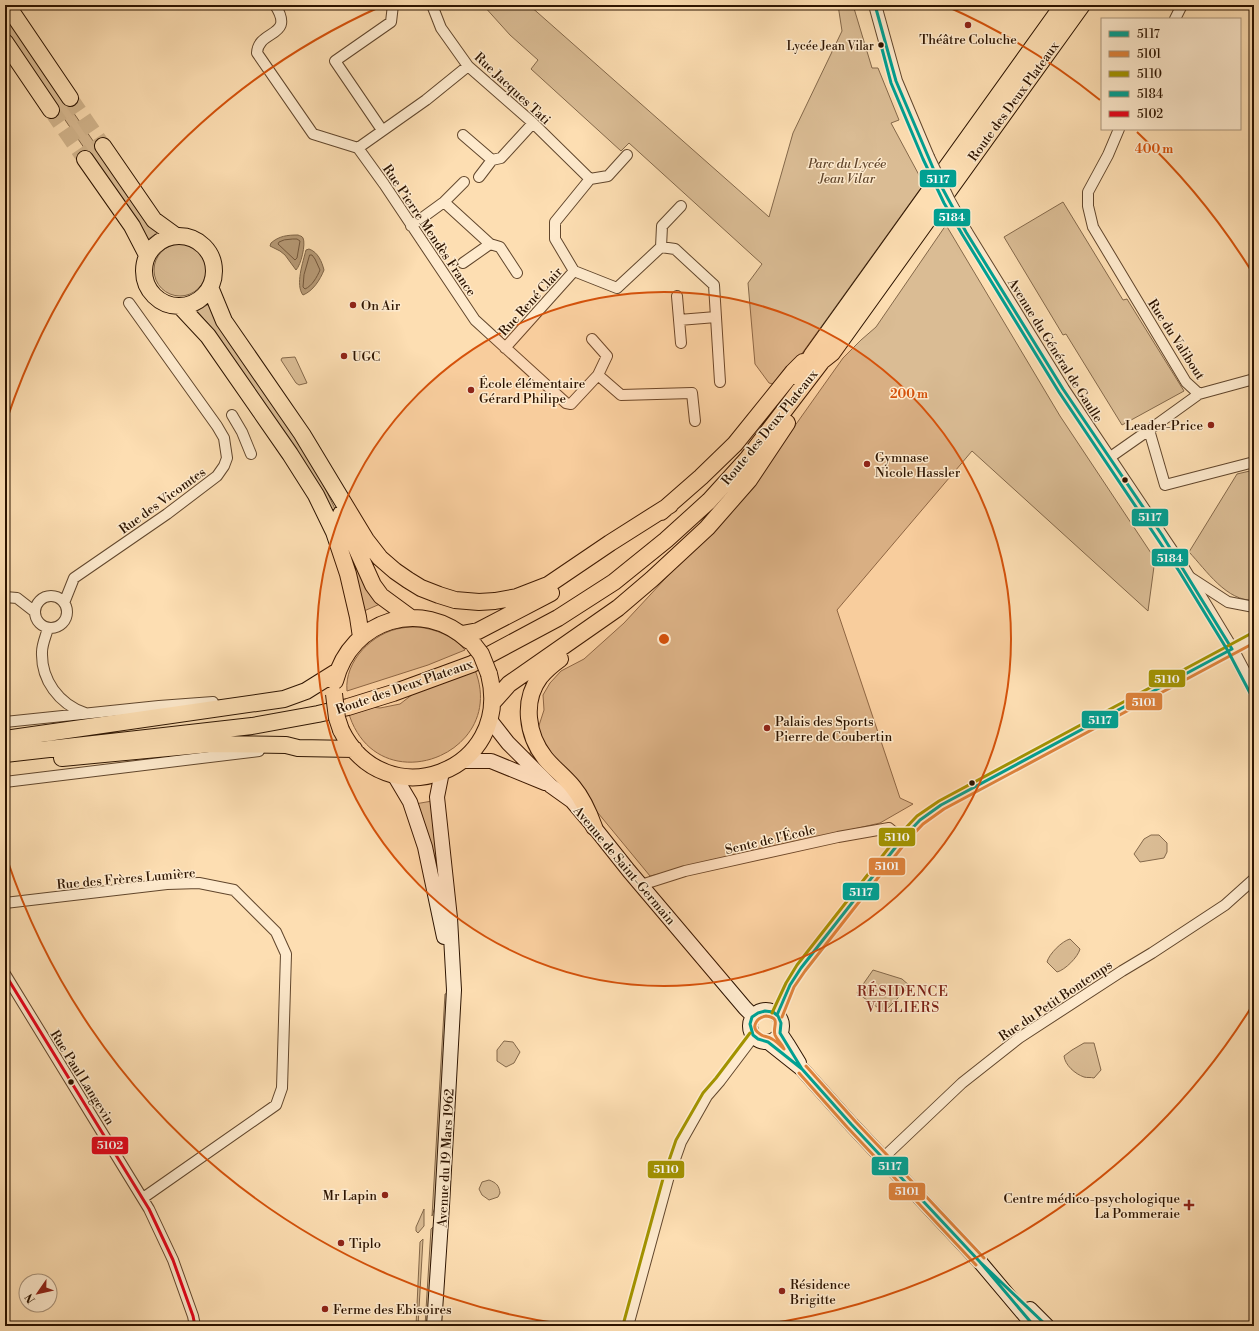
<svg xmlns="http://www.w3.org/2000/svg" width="1259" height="1331" font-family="'Libre Bodoni',serif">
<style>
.green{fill:#dabc94;stroke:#84684a}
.water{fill:#b69975;stroke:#7f6446}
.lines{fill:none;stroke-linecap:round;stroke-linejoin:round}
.shore{stroke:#72563a;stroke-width:1}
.primary-tunnel{stroke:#d3b68e;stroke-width:16;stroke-dasharray:16 8;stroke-linecap:butt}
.minor-casing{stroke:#61462c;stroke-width:12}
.tertiary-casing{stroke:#61462c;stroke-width:14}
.secondary-casing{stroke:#2d1400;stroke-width:16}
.primary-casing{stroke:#2d1400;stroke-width:18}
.minor{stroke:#feeacd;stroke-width:10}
.tertiary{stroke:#feeacd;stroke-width:12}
.secondary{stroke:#feeacd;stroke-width:14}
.primary{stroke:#fddeb2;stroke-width:16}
.tertiary-bridge-casing{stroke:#61462c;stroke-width:14;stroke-linecap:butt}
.primary-bridge-casing{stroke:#2d1400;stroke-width:18;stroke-linecap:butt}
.tertiary-bridge{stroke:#feeacd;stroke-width:12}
.primary-bridge{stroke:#fddeb2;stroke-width:16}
.bus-1-casing{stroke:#feeacd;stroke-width:6}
.bus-2-casing{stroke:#feeacd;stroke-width:6}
.bus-3-casing{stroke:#feeacd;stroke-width:6}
.bus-4-casing{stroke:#feeacd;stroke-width:6}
.bus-5-casing{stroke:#feeacd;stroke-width:6}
.bus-1{stroke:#00a092;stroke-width:3}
.bus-2{stroke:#de823b;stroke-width:3}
.bus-3{stroke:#a29300;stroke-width:3}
.bus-4{stroke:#00a092;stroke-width:3}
.bus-5{stroke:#e3051b;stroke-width:3}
.ring{fill:none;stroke:#d5520b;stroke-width:2}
.poi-dot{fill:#8f2418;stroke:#feeacd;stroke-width:1.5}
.bus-dot{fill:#2d1400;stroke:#feeacd;stroke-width:1.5}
.labels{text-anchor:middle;stroke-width:3;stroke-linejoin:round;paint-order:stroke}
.bus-label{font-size:12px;fill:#2d1400;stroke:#feeacd;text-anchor:end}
.poi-label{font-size:13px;fill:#2d1400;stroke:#feeacd;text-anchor:start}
.street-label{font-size:13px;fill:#2d1400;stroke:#feeacd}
.park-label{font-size:13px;font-style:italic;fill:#61462c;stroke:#feeacd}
.neighbourhood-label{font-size:14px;letter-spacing:1px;fill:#7a1f14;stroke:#feeacd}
.centre{fill:#d5520b;stroke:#feeacd;stroke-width:2}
.ring-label{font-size:12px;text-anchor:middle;font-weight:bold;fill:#d5520b;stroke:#feeacd;stroke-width:3;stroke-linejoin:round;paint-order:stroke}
.line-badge{stroke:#feeacd;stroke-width:1.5}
.badge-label{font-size:11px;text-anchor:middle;font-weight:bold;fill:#fff}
</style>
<rect width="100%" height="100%" fill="#fddeb2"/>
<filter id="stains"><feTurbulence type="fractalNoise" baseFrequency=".005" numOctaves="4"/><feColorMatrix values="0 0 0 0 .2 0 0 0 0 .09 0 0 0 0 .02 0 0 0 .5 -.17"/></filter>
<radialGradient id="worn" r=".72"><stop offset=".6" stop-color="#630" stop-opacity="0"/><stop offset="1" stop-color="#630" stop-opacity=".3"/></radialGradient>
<path class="green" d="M483 5H529L769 217 793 133 842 31 838 5H853L872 68H878L899 120 891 123 919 175 923 185 803 352 777 385 769 383 755 364 748 283 762 264 629 143 621 151 531 69 538 60 510 35Z
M5 14 157 233 147 240 5 32Z
M1063 202 1123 300 1127 299 1184 391 1122 425 1066 334 1063 335 1004 237Z
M946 225 1060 416 1155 559 1148 611 972 451 837 610 900 798 913 804 880 823 650 876 584 796 557 782 531 762 530 753 544 710 543 695 550 683 561 671 584 659 624 623 755 482 843 358 861 340 876 327Z
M154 270a26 26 0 1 1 52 0a26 26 0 1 1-52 0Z
M209 304 290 427 318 473 380 604 364 611 296 454 210 326 197 311Z
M295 357 307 383 299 385 296 383 281 360 282 358Z
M1254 470V600C1227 602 1206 570 1189 552L1237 474Z
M418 627C435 629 454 636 465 650L428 665 347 691C344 661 373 632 402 628 407 627 413 627 418 627Z
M475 670C509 755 375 806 348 711L364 706 380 708 400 704 422 687Z
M432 801 446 918 415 804Z
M1151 835H1159L1167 843V852L1164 858 1140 862 1134 854 1144 839Z
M1070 939 1080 949C1078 957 1065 970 1057 972L1047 962C1049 954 1062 941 1070 939Z
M873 970 902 979 910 986 884 1012 857 993Z
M448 993 435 1207 432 1216 445 994Z
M504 1041 513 1042 520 1052 514 1063 506 1067 497 1061V1050Z
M1084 1043H1094L1101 1070 1094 1078C1091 1077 1087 1078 1084 1077 1075 1074 1065 1065 1064 1056L1072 1050Z
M489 1180C497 1183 499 1186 500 1193L498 1197 489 1200 482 1195 479 1189 482 1182Z
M424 1209V1226L418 1233 416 1231V1227Z
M433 1227 428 1322V1326H425L431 1229Z
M423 1239 418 1326H416L420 1242Z"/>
<path class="water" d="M298 235C300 236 302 236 303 238 306 244 301 265 296 270L285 255 280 251 270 246 271 243C279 236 287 235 298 235Z
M309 249C318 252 322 262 324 270 320 280 313 291 303 295 295 285 303 262 306 250Z"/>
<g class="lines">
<path class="shore" d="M293 239H297L300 241 297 258 295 260 278 244 279 242 284 240Z
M310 255H312L315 259 320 270C317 277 312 286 305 289L303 287 304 275Z"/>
<path class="primary-tunnel" d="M70 98 103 146
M51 110 85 159"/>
<g class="minor-casing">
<path id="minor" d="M275 5C296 38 258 29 257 53L313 134 358 148 384 184 475 320 566 403 571 404 598 375 621 395 692 393 695 421
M432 5 441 28 468 66 533 123 590 179 555 222V239L574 271 617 288 661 247 675 249 714 285 720 382
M1175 19 1182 5
M1119 129 1108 155 1088 192V206L1093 227 1186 382 1199 394
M382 130 335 61 391 22 393 5
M463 135 492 160 501 158 533 123
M358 148 426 100 468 66
M479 177 492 160
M590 179 608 176 627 155
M444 202 490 244 463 263
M411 226 444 202 464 182
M490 244 500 247 517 273
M661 247 662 226 681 206
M677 296 681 343
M679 320 716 317
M592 339 607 356 598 375
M505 348 574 271
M1254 379 1199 394 1149 430 1165 485 1254 462
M232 415 242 432 251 454
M1109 458 1149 430
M1188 576 1228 602 1254 607
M35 612a16 16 0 1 1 32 0a16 16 0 1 1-32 0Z
M5 597 17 598 35 612
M64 603 74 578 167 514 217 476 224 466 227 458 224 438 217 426 129 303
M48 628C46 636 42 644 42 652 41 680 59 704 85 713
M5 722 159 706 213 702
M5 782 259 751
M641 885 685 871 838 837 889 828 902 839
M5 903 167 884 199 883 234 890 276 932 286 954 282 1088 276 1105 143 1198
M5 974 149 1209 173 1260 193 1316 195 1326
M777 1015 790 985 801 968 902 839 920 820 941 805 1116 712 1254 637
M883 1158 962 1083 1019 1038 1122 971 1152 953 1225 905 1254 879
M628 1326 669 1176 681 1142 707 1096 720 1081 754 1036"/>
</g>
<g class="tertiary-casing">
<path id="tertiary" d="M875 5 896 81 928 157
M966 232 1063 389 1183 568 1232 649 1254 691"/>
</g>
<g class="secondary-casing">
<path id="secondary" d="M490 720 508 743 551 786 572 801 594 827 629 871 745 1008 753 1016
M462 761H491L545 783
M394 775 410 802 425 847 444 937
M750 1026a16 16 0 1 1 32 0a16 16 0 1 1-32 0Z
M780 1033 788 1045 799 1063
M768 1042 802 1069 851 1124 980 1262 1034 1326
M1030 1309 1047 1326
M434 1326 442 1206 454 990 450 918 437 797 442 772"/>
</g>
<g class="primary-casing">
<path id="primary" d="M7 5 70 98
M5 42 51 110
M103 146 154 220 176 236
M85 159 132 226 147 255
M144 271a35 35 0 1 1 70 0a35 35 0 1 1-70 0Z
M210 287 224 321 302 434 366 540 380 558 395 571 408 580 421 588 439 595 455 600 479 602 495 601 517 597 548 585 610 543 670 505
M180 306 208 336 290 454 316 495 334 532 348 574 358 617 361 637
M799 378 812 355 1063 5
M661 512 701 477 735 444 793 372 803 362
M341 514 373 585 381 596 411 618
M462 634 478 631 551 593
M560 659C553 664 546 670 540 677 522 701 527 735 545 758 553 768 564 776 573 787 583 799 589 813 594 827
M335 681C351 619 422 597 469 641
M493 702 509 684 618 608 652 579 707 528 749 480 787 423
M341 730C385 819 514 772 489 674
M5 739 284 699 306 691 338 671
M5 754 252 726 318 714 348 707 393 693 472 664 558 618 614 582 666 540 709 501 748 458 822 361 832 353 1082 5
M62 758 210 744 286 745 298 748 354 749"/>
</g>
<use href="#minor" class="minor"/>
<use href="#tertiary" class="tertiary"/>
<use href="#secondary" class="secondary"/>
<use href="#primary" class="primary"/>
<g class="tertiary-bridge-casing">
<path id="tertiary-bridge" d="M928 157 949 201 966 232"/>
</g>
<g class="primary-bridge-casing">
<path id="primary-bridge" d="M474 645 481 654 489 674
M334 694 337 718 341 730"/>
</g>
<use href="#tertiary-bridge" class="tertiary-bridge"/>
<use href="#primary-bridge" class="primary-bridge"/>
<g class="bus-1-casing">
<path id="bus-1" d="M875 5 896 81 939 182 966 232 1063 389 1162 535 1232 649
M765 1011 773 1012 778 1016 781 1023 780 1033 802 1069 768 1042 758 1039 753 1035 750 1024 752 1017 758 1013Z
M777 1015 790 985 801 968 902 839 920 820 941 805 1232 649
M802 1069 851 1124 980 1262
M980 1262 1047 1326
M980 1262 1034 1326"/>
</g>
<g class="bus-2-casing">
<path id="bus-2" d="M766 1016C782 1018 772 1026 775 1035 777 1040 782 1044 784 1049 780 1045 776 1041 772 1039 768 1036 763 1037 760 1034 750 1028 756 1018 766 1016Z
M782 1017 794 987 805 971 906 842 923 824 944 809 1254 643
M806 1066 855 1121 984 1258
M799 1073 847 1127 976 1265"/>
</g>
<g class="bus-3-casing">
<path id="bus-3" d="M772 1013 786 983 797 965 898 836 917 816 939 801 1252 633
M623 1325 664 1175 676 1140 703 1093 716 1078 750 1033"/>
</g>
<g class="bus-4-casing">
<path id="bus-4" d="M881 45 891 83 923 159 944 203 962 234 1059 392 1179 571 1228 651 1250 693"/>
</g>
<g class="bus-5-casing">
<path id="bus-5" d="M5 974 149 1209 173 1260 193 1316 195 1326"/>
</g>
<use href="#bus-1" class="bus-1"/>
<use href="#bus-2" class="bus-2"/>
<use href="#bus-3" class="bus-3"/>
<use href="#bus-4" class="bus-4"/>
<use href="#bus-5" class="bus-5"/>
</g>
<circle cx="664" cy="639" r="347" fill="#d5520b" fill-opacity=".12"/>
<g class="ring">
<circle cx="664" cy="639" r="347"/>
<path d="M1252 1006A693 693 0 0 1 760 1325M568 1325A693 693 0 0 1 7 859M7 419A693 693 0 0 1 382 6M946 6A693 693 0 0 1 1100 100M1137 132A693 693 0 0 1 1252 272"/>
</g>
<g class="poi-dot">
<circle cx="968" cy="25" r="4"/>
<circle cx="353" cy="305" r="4"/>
<circle cx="344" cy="356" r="4"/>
<circle cx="471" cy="390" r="4"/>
<circle cx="1211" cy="425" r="4"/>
<circle cx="867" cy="464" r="4"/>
<circle cx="767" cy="728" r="4"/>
<circle cx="385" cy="1195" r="4"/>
<path d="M1187 1199h4v4h4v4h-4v4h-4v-4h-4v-4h4z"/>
<circle cx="341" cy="1243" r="4"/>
<circle cx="782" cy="1291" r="4"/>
<circle cx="325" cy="1309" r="4"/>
</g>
<g class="bus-dot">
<circle cx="881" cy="45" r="3.5"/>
<circle cx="1125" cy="480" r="3.5"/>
<circle cx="972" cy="783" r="3.5"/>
<circle cx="71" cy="1082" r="3.5"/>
</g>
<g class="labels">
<g class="bus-label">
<text x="874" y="50">Lycée Jean Vilar</text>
</g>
<g class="poi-label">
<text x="968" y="44" text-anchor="middle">Théâtre Coluche</text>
<text x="361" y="310">On Air</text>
<text x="352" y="361">UGC</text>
<text x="479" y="388">École élémentaire<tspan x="479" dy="15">Gérard Philipe</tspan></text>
<text x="1203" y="430" text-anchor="end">Leader-Price</text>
<text x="875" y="462">Gymnase<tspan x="875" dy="15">Nicole Hassler</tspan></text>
<text x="775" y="726">Palais des Sports<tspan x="775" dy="15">Pierre de Coubertin</tspan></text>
<text x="377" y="1200" text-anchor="end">Mr Lapin</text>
<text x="1180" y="1203" text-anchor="end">Centre médico-psychologique<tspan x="1180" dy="15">La Pommeraie</tspan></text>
<text x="349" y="1248">Tiplo</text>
<text x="790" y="1289">Résidence<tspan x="790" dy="15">Brigitte</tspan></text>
<text x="333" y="1314">Ferme des Ebisoires</text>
</g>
<g class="street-label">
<text transform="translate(513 88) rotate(43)" y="5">Rue Jacques Tati</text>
<text transform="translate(1013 101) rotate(-54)" y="5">Route des Deux Plateaux</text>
<text transform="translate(430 230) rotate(56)" y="5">Rue Pierre Mendès France</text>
<text transform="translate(530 301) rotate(-48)" y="5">Rue René Clair</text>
<text transform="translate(1177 339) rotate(57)" y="5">Rue du Valibout</text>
<text transform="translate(1056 350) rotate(58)" y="5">Avenue du Général de Gaulle</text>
<text transform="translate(769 427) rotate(-51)" y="5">Route des Deux Plateaux</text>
<text transform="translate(162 500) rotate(-36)" y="5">Rue des Vicomtes</text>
<text transform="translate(404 686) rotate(-19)" y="5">Route des Deux Plateaux</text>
<text transform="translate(770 839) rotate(-13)" y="5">Sente de l'École</text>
<text transform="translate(625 865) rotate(50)" y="5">Avenue de Saint-Germain</text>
<text transform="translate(126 878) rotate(-5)" y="5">Rue des Frères Lumière</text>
<text transform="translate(1055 1000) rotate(-34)" y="5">Rue du Petit Bontemps</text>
<text transform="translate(83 1077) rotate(58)" y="5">Rue Paul Langevin</text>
<text transform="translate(445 1158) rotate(-87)" y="5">Avenue du 19 Mars 1962</text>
</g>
<g class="park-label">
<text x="847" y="168">Parc du Lycée<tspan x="847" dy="15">Jean Vilar</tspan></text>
</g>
<g class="neighbourhood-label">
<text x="903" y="996">RÉSIDENCE<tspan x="903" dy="16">VILLIERS</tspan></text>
</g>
</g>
<circle cx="664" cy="639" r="6" class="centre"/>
<g class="ring-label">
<text x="1154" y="153">400 m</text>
<text x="909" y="398">200 m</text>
</g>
<g class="line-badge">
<rect x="919" y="169" width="38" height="19" rx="4" fill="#00a092"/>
<rect x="933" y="208" width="38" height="19" rx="4" fill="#00a092"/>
<rect x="1131" y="508" width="38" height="19" rx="4" fill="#00a092"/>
<rect x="1151" y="548" width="38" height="19" rx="4" fill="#00a092"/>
<rect x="1148" y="669" width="38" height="19" rx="4" fill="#a29300"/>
<rect x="1125" y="692" width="38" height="19" rx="4" fill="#de823b"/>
<rect x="1081" y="710" width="38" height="19" rx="4" fill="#00a092"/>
<rect x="878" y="827" width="38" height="20" rx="4" fill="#a29300"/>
<rect x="868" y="857" width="38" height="19" rx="4" fill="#de823b"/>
<rect x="842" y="882" width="38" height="19" rx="4" fill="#00a092"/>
<rect x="91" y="1136" width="38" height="19" rx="4" fill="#e3051b"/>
<rect x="871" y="1156" width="38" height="20" rx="4" fill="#00a092"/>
<rect x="647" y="1160" width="38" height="19" rx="4" fill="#a29300"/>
<rect x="888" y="1182" width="38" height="19" rx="4" fill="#de823b"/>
</g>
<g class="badge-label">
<text x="938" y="183">5117</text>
<text x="952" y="221">5184</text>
<text x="1150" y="521">5117</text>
<text x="1170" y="562">5184</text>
<text x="1167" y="683">5110</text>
<text x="1144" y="706">5101</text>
<text x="1100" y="724">5117</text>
<text x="897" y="841">5110</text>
<text x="887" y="870">5101</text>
<text x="861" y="896">5117</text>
<text x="110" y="1149">5102</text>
<text x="890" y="1170">5117</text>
<text x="666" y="1173">5110</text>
<text x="907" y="1195">5101</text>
</g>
<rect width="1259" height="1331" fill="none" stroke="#fddeb2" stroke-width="20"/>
<rect x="6" y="6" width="1247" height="1319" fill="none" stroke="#2d1400" stroke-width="2"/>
<rect x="10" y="10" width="1239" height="1311" fill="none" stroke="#2d1400"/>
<rect x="1101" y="18" width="140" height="112" fill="#feeacd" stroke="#aa947b"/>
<rect x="1109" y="31" width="20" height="6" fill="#00a092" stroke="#aa947b"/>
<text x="1137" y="38" font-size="12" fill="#2d1400">5117</text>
<rect x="1109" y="51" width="20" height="6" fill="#de823b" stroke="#aa947b"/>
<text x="1137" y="58" font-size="12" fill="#2d1400">5101</text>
<rect x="1109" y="71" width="20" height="6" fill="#a29300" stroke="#aa947b"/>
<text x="1137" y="78" font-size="12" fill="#2d1400">5110</text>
<rect x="1109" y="91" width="20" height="6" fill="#00a092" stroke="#aa947b"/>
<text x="1137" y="98" font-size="12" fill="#2d1400">5184</text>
<rect x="1109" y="111" width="20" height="6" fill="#e3051b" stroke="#aa947b"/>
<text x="1137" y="118" font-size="12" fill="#2d1400">5102</text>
<g transform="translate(38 1293) rotate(236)"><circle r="19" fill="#feeacd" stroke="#aa947b"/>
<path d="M0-3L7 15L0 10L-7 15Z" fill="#8f2418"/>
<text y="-6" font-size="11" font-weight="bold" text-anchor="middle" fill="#2d1400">N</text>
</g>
<rect width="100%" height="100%" filter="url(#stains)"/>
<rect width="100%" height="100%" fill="url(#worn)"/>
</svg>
